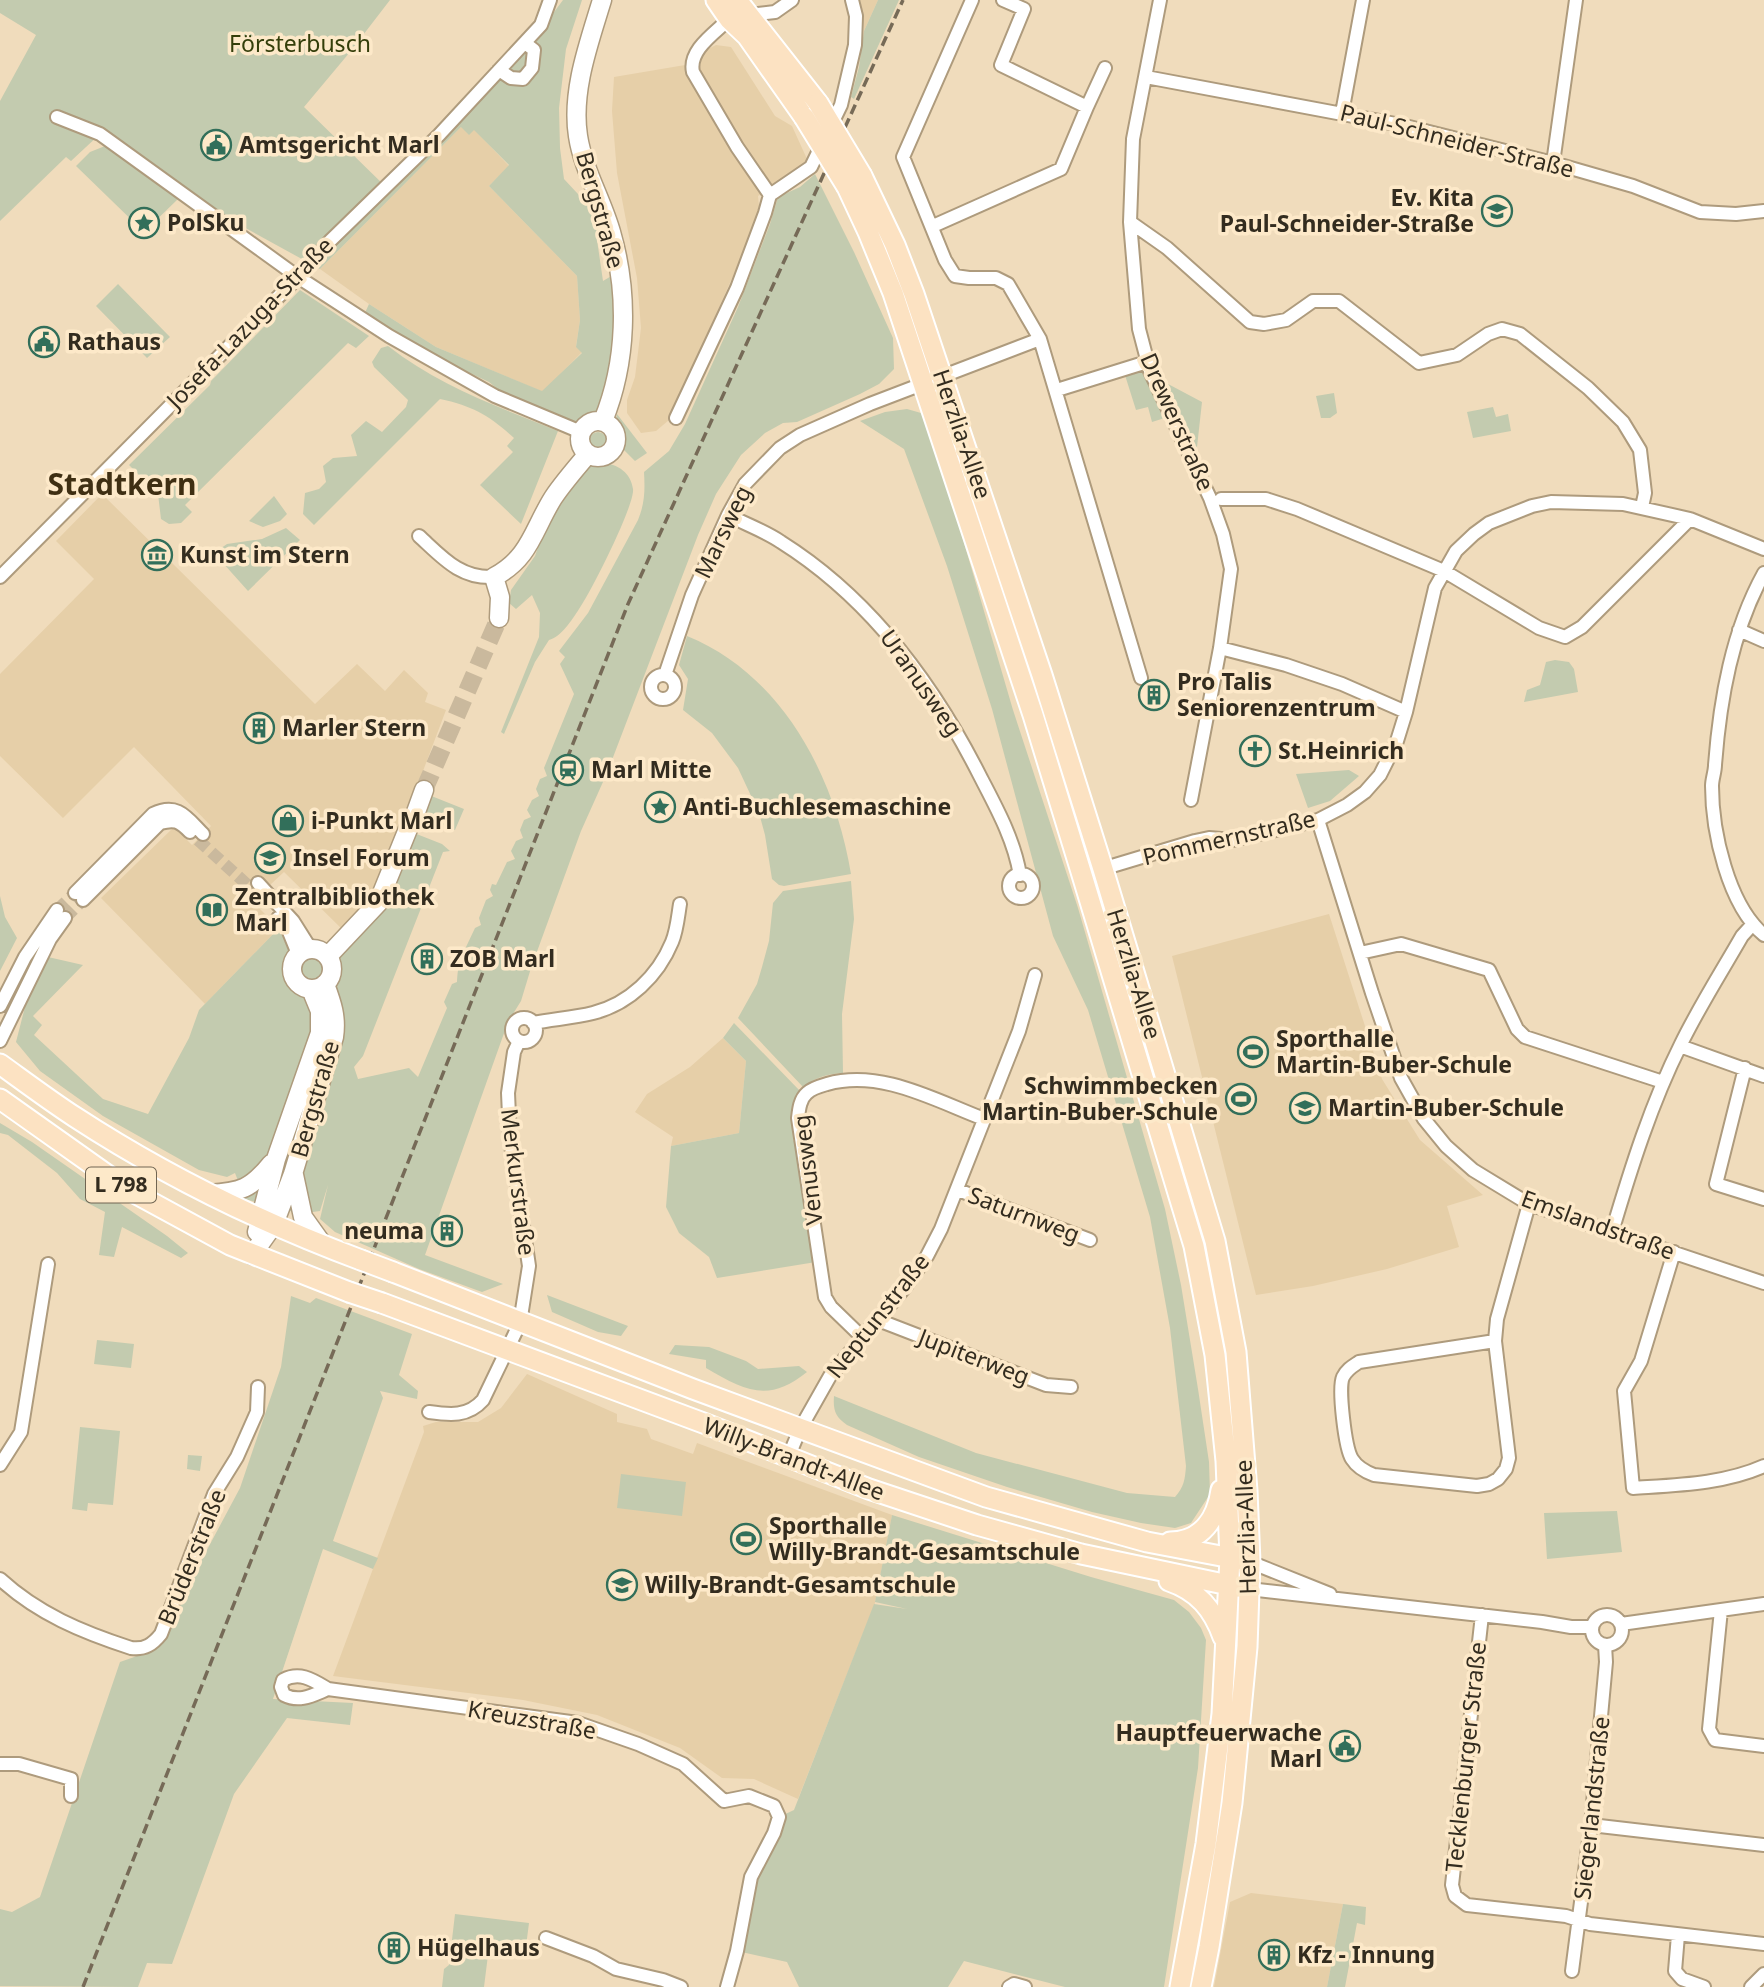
<svg xmlns="http://www.w3.org/2000/svg" width="1764" height="1987" font-family="'Noto Sans',sans-serif">
<style>
.built{fill:#e6cfa8}
.green{fill:#c3cbaf}
.lines{fill:none;stroke-linecap:round;stroke-linejoin:round}
.street-tunnel{stroke:#cab99d;stroke-width:12;stroke-dasharray:12 6;stroke-linecap:butt}
.secondary-tunnel{stroke:#cab99d;stroke-width:18;stroke-dasharray:18 9;stroke-linecap:butt}
.street-casing{stroke:#ae9b7d;stroke-width:16}
.secondary-casing{stroke:#ae9b7d;stroke-width:21}
.primary-casing{stroke:#fff;stroke-width:23}
.street{stroke:#fff;stroke-width:12}
.secondary{stroke:#fff;stroke-width:18}
.primary{stroke:#fce2c2;stroke-width:19}
.rail{stroke:#766a57;stroke-width:3.5;stroke-dasharray:10 5;stroke-linecap:butt}
.primary-bridge-casing{stroke:#fff;stroke-width:23;stroke-linecap:butt}
.primary-bridge{stroke:#fce2c2;stroke-width:19}
.labels{text-anchor:middle;stroke-width:7;stroke-linejoin:round;paint-order:stroke}
.shield{fill:#fde9c9;stroke:#706552;stroke-width:2}
.shield-label{font-size:21px;font-weight:bold;fill:#332c1f}
.park-label{font-size:23px;fill:#343e0a;stroke:#fde9c9}
.street-label{font-size:23px;fill:#332c1f;stroke:#fde9c9}
.poi-label{font-size:23px;font-weight:bold;fill:#332c1f;stroke:#fde9c9;text-anchor:start}
.district-label{font-size:30px;font-weight:bold;fill:#3f2f13;stroke:#fde9c9}
</style>
<rect width="100%" height="100%" fill="#f0dcbc"/>
<path class="built" d="M860 0H878L864 31 862 11Z
M716 45 731 47 775 116 792 126 807 159 804 165 758 196 759 206 756 219 737 267 669 420 656 431 641 433 627 413V400L635 377 641 328 637 278 617 173 612 111 614 77 691 64 694 56Z
M461 127 474 129 509 166 489 186 577 276 580 320 576 346 582 352 543 392 436 347 369 304 320 269Z
M102 494 315 704 357 664 385 691 404 670 428 693 425 702 446 710 374 901 344 931 284 872 270 885 263 879 246 895 279 928 205 1004 101 898 174 827 192 845 211 826 134 747 63 818 0 756V674L94 579 56 541Z
M1329 914 1382 1079 1420 1140 1483 1195 1447 1206 1459 1247 1387 1269 1313 1286 1256 1295 1172 956Z
M723 1038 746 1061 739 1133 671 1146 673 1137 635 1112 647 1094 690 1067Z
M527 1374 617 1414V1422L647 1429 651 1439 693 1454 697 1443 892 1515 875 1603 798 1799 754 1779 722 1778 680 1748 597 1715 523 1700 333 1676 424 1432 423 1426 436 1422H478L501 1408Z
M1251 1893 1343 1904 1327 1987H1214L1230 1902Z"/>
<path class="green" d="M0 0H390L350 52 304 107 388 189 543 27 563 0H582L566 49 559 108 560 148 564 179 591 208 607 233 597 240 603 281 613 275 616 339 603 399 596 413 590 418 572 422 501 392 489 382 427 353 364 315 369 304 436 347 542 391 582 353 576 347 580 320 577 276 489 186 509 165 474 130 469 135 461 127 320 269 189 197 100 134 71 161 66 157 0 221V101L36 35 0 13Z
M878 0H899L854 99 851 97 859 67 864 31Z
M105 146 178 199 144 232 76 166 90 152Z
M815 174 854 252 893 338 894 369 879 384 860 394 797 422 783 423 765 433 741 455 716 494 698 535 607 773 581 831 531 968 521 1001 508 1022 425 1255 503 1284 482 1292 419 1269 335 1232 320 1219 328 1185 320 1211C294 1216 270 1206 245 1199L235 1173 227 1177 199 1170 103 1116 40 1071 16 1042 26 1003 48 957 83 965 33 1016 42 1025 34 1035 103 1099 148 1114 189 1038 199 1010 279 928 289 951 339 955 414 833 442 844 450 851 443 852 363 1056 354 1067 358 1079 409 1068 418 1077 447 1008 444 1002 452 984 457 982C458 968 458 962 469 953L466 947 475 928 481 925 479 918 486 900 493 896 490 890 492 884 496 885 507 862 515 859 511 851 516 841 523 838 520 830 524 820 531 817 527 810 532 800 539 796 536 789 540 779 547 776 544 768 574 694 560 664 565 657 559 651 588 613 638 520C645 503 645 490 644 472L669 451 685 424 738 307 770 224 778 197 800 187Z
M118 284 170 337 147 358 96 306Z
M300 290 369 336 356 348 348 343 185 505 192 512 181 523 169 524 161 519 158 494 129 465 210 385 211 381Z
M388 346C439 386 499 407 558 431L521 524 480 485 513 452 507 446 514 438C490 416 473 406 440 399L314 525 303 514 305 493 319 489 326 482 323 466 333 458 357 456 351 435 366 421 382 432 406 407 408 400 374 367 372 362 381 348Z
M1148 365 1153 376 1202 402 1195 465 1171 416 1152 422 1148 407 1136 410 1124 372Z
M1334 393 1337 413 1330 418H1321L1316 396Z
M1493 407 1496 417 1508 414 1511 431 1473 438 1467 412Z
M907 409 921 413 928 420 1013 710 1078 908 1165 1209 1181 1285 1198 1389 1209 1462 1210 1494 1191 1523 1175 1528 1141 1523 1092 1512 1007 1487 919 1457 847 1425C835 1417 833 1410 834 1396L976 1453 1127 1493 1175 1497C1184 1487 1185 1479 1186 1466L1170 1328 1150 1217 1088 1010 1053 936 992 709 947 566 904 449 860 421 885 412Z
M617 414 647 453 635 461 620 446C621 435 614 423 617 414Z
M589 441a9 9 0 1 1 18 0a9 9 0 1 1-18 0Z
M603 463C618 464 631 473 633 489 635 505 590 594 579 609 572 620 561 637 549 640L535 662 504 734 501 732 539 637 540 613 532 595 516 609 509 603 511 590 535 556 544 530 555 512 586 470 593 465Z
M274 496 287 514 280 521 263 527 249 521Z
M286 528 300 540 248 591 214 553 227 544 262 539Z
M687 636C783 675 835 777 851 874L784 886 779 885 772 879 765 835 759 813 738 768 712 733 683 710 688 679 679 665Z
M1555 660 1569 662 1574 669 1578 692 1524 702 1527 690 1540 685 1546 662Z
M1349 770 1359 776 1330 801 1308 808 1296 774Z
M429 795 464 809 455 830 421 816Z
M851 881 854 919 842 1014 843 1073C827 1074 816 1077 803 1087L738 1018 757 984 762 967 769 941 773 903 783 891Z
M0 896 5 917 17 938 0 971Z
M734 1023 800 1091 792 1116 793 1140 798 1145 816 1262 717 1278 709 1257 679 1233 666 1207 671 1146 739 1133 746 1061 723 1038Z
M0 1123 32 1142 167 1236 188 1253 181 1258 122 1227 114 1257 99 1255 105 1212 80 1199 57 1173 8 1135 0 1133Z
M547 1295 628 1326 621 1336 598 1332 552 1312Z
M291 1296 310 1303 316 1298 412 1334 399 1375 418 1391 417 1399 380 1391 383 1398 333 1541 378 1558 373 1569 323 1549 273 1699 353 1703 350 1725 287 1718 234 1794 172 1964 147 1963 138 1987 0 1986V1909L12 1912 40 1897 120 1662 157 1649 166 1638 184 1593 240 1488 281 1367Z
M97 1340 134 1344 131 1368 94 1364Z
M675 1345 709 1347 746 1361 758 1369 799 1366 807 1372C769 1403 745 1391 706 1368V1360L669 1354Z
M80 1427 120 1431 113 1505 88 1503 87 1511 72 1509Z
M188 1455 202 1456 200 1471 187 1469Z
M621 1474 686 1482 682 1516 617 1508Z
M1617 1511 1622 1552 1547 1559 1544 1513Z
M892 1515 1091 1577 1174 1600 1189 1612 1201 1628 1206 1640 1198 1768 1164 1987H1065L964 1961 948 1987H799L787 1962 737 1951 751 1877 779 1817 794 1810 874 1604 907 1609 875 1602Z
M1343 1904 1366 1907 1365 1925 1357 1923 1345 1987H1327Z
M455 1914 529 1923 525 1954 498 1951 488 1955 484 1987H442L444 1969 449 1965Z"/>
<g class="lines">
<path class="street-tunnel" d="M198 840 252 889
M57 910 75 893
M65 918 83 900"/>
<path class="secondary-tunnel" d="M424 790 499 618"/>
<g class="street-casing">
<path id="street" d="M972 0 903 157 945 260 955 276 969 278H996L1008 284 1040 339 1141 678
M1160 0 1133 139 1130 222 1139 329 1150 371 1210 498 1223 534 1231 569 1220 648 1191 800
M749 15 775 12 792 0
M729 19C715 33 688 50 693 72L737 147 770 195 811 167 841 105 855 45 856 16 852 0
M499 70 511 78 523 79 532 68 534 50 525 43
M1146 77 1401 125 1553 163 1633 186 1700 212 1736 214 1764 211
M1087 107 1105 68
M1342 113 1363 0
M57 117 100 134 298 277 389 336 495 396 581 432
M1553 163 1576 0
M1130 222 1167 248 1250 322 1264 324 1286 320 1313 301H1339L1419 363 1457 355 1488 334 1502 329 1520 334 1588 388 1623 422 1640 450 1645 493 1642 507
M933 226 1061 169 1087 107 1001 65 1024 9 1003 0
M1057 390 1147 362
M676 418 737 288 765 213 770 195
M1221 499H1266L1297 509 1444 571 1539 628 1565 637 1582 627 1690 519
M728 515C745 524 765 531 781 542 870 598 933 683 980 776 996 807 1014 839 1020 875
M419 536C442 557 460 579 494 577
M1764 573C1732 631 1720 699 1715 765 1715 772 1712 779 1712 786 1712 831 1728 905 1764 935
M0 577 298 277 330 241 439 135 541 25 550 0
M1739 630 1764 641
M1220 648 1286 665 1342 684 1406 712
M665 675 692 595 728 515 745 484 780 448 800 435 870 404 1040 339
M651 687a12 12 0 1 1 24 0a12 12 0 1 1-24 0Z
M1318 820 1372 993 1401 1078 1424 1119 1446 1146 1473 1170 1529 1204 1764 1283
M1009 886a12 12 0 1 1 24 0a12 12 0 1 1-24 0Z
M1082 875 1195 841 1209 838 1233 840 1318 820 1347 805 1365 792 1380 775 1397 741 1406 712 1435 588 1456 551 1474 534 1489 523 1532 506 1551 502 1623 504 1690 519 1764 549
M258 883 293 921 310 948
M75 893 153 814C178 802 187 818 203 834
M83 900 160 823C175 819 179 821 190 832
M278 918 287 927 298 954
M1360 953 1401 944 1489 970 1517 1029 1525 1037 1663 1082
M0 1006 25 957 57 910
M512 1030a12 12 0 1 1 24 0a12 12 0 1 1-24 0Z
M533 1023C553 1019 573 1018 593 1013 629 1004 658 976 672 942 677 930 678 916 680 904
M0 1041 50 939 65 918
M1680 1046 1764 1076
M1745 1068 1716 1184 1764 1199
M958 1190 1090 1240
M1612 1232C1631 1168 1651 1104 1681 1044 1699 1007 1722 971 1742 936L1752 925
M1674 1252 1641 1361 1624 1391 1633 1488C1677 1485 1724 1484 1764 1466
M878 1320 1046 1385 1071 1387
M862 1337 831 1307 825 1297 798 1118C799 1109 800 1099 807 1093 812 1088 820 1086 827 1084 881 1069 934 1100 984 1119
M1495 1341 1359 1362C1353 1366 1347 1369 1343 1377 1338 1388 1345 1448 1352 1459 1357 1467 1366 1472 1374 1475L1477 1486 1489 1484 1498 1479 1506 1469 1509 1458 1495 1341 1497 1319 1529 1204
M429 1412C450 1415 468 1417 483 1400L520 1323 529 1266 510 1138 508 1093 514 1052 519 1041
M788 1458 800 1429 830 1376 906 1286 927 1256 941 1229 1019 1031 1035 975
M0 1465 21 1432 48 1264
M1250 1562 1330 1594
M0 1579C38 1614 82 1632 131 1648 145 1650 153 1644 161 1634L214 1494 237 1457 257 1412 258 1387
M1249 1589 1542 1622 1571 1627H1592
M1721 1610 1709 1729 1715 1740 1764 1746
M1592 1630a15 15 0 1 1 30 0a15 15 0 1 1-30 0Z
M1482 1615 1452 1885 1455 1896 1467 1905 1566 1916 1590 1924 1764 1944
M1621 1624 1764 1604
M328 1689C313 1695 300 1703 284 1695L281 1687 283 1680C300 1671 313 1680 328 1689L578 1723 638 1744 683 1764 724 1801 749 1796 774 1806 779 1817 774 1833 751 1877 737 1951 727 1987
M0 1764H19L71 1779V1796
M1591 1825 1764 1845
M1678 1935 1675 1971 1682 1979 1704 1987
M546 1938 593 1956 616 1969 663 1980 681 1987
M1572 1971 1591 1825 1606 1662 1605 1645
M1009 1987 1014 1984 1025 1987
M1751 1987 1764 1974"/>
</g>
<g class="secondary-casing">
<path id="secondary" d="M602 0C589 43 571 91 578 136 583 169 602 200 611 232 629 294 627 362 603 421
M580 439a18 18 0 1 1 36 0a18 18 0 1 1-36 0Z
M499 618 500 597 494 577C530 558 533 530 553 498 563 483 576 468 588 454
M416 812 424 790
M292 969a20 20 0 1 1 40 0a20 20 0 1 1-40 0Z
M328 956 378 903 408 829
M294 1175 303 1217 323 1245
M209 1194C241 1192 251 1189 271 1164
M257 1232 276 1159 320 1033V1011L311 989
M252 1255 274 1224 293 1174 334 1037C337 1017 332 1003 325 984"/>
</g>
<g class="primary-casing">
<path id="primary" d="M716 0 729 19 747 36 804 117
M737 0 818 103
M862 176 895 245 914 294 1042 675 1103 869 1215 1241 1236 1352 1247 1491 1250 1562 1247 1647 1232 1803 1209 1947 1201 1987
M847 187 868 232 893 293 1033 715 1082 875 1194 1246 1215 1355 1226 1461 1230 1558 1222 1714 1206 1844 1180 1987
M0 1064C25 1082 49 1100 75 1117 164 1175 262 1223 361 1260
M0 1099 127 1189 230 1245 349 1292
M393 1272 693 1389 986 1497 1147 1542 1242 1560
M382 1303 706 1424 869 1489 977 1525 1081 1554 1238 1587
M1170 1542C1202 1542 1217 1518 1221 1490
M1169 1581C1198 1591 1213 1609 1223 1637"/>
</g>
<use href="#street" class="street"/>
<use href="#secondary" class="secondary"/>
<use href="#primary" class="primary"/>
<path class="rail" d="M83 1987 628 604 903 0"/>
<g class="primary-bridge-casing">
<path id="primary-bridge" d="M818 103 862 176
M804 117 847 187
M361 1260 393 1272
M349 1292 382 1303"/>
</g>
<use href="#primary-bridge" class="primary-bridge"/>
</g>
<defs>
<g id="civic-ring" transform="scale(1.575)"><circle r="9.5" fill="#fde9c9" stroke="#326f5a" stroke-width="1.5"/><path d="M-.6-6.5H3V-4.5H.6V-3L4-1V1h2V6H-6V1h2V-1L-.6-3ZM-1.2 2.5V6h2.4V2.5Z" fill="#326f5a"/></g>
<g id="school-ring" transform="scale(1.575)"><circle r="9.5" fill="#fde9c9" stroke="#326f5a" stroke-width="1.5"/><path d="M0-5L7-2L0 1L-7-2ZM-4 1L0 2.5L4 1V4Q0 6-4 4Z" fill="#326f5a"/></g>
<g id="sight-ring" transform="scale(1.575)"><circle r="9.5" fill="#fde9c9" stroke="#326f5a" stroke-width="1.5"/><path d="M0-6L1.8-2.2L6-1.7L2.9 1.2L3.7 5.4L0 3.3L-3.7 5.4L-2.9 1.2L-6-1.7L-1.8-2.2Z" fill="#326f5a"/></g>
<g id="museum-ring" transform="scale(1.575)"><circle r="9.5" fill="#fde9c9" stroke="#326f5a" stroke-width="1.5"/><path d="M0-6L6-3V-2H-6V-3ZM-5-1h2V3h-2ZM-1-1h2V3h-2ZM3-1h2V3H3ZM-6 4H6V6H-6Z" fill="#326f5a"/></g>
<g id="building-ring" transform="scale(1.575)"><circle r="9.5" fill="#fde9c9" stroke="#326f5a" stroke-width="1.5"/><path d="M-4-6H4V6H1V3H-1V6H-4ZM-2.5-4.3h1.7v1.8h-1.7ZM.8-4.3h1.7v1.8H.8ZM-2.5-1h1.7V.8h-1.7ZM.8-1h1.7V.8H.8Z" fill="#326f5a"/></g>
<g id="church-ring" transform="scale(1.575)"><circle r="9.5" fill="#fde9c9" stroke="#326f5a" stroke-width="1.5"/><path d="M-1.2-6h2.4v3.5h3.3v2.4h-3.3V6h-2.4V-.1h-3.3v-2.4h3.3Z" fill="#326f5a"/></g>
<g id="station-ring" transform="scale(1.575)"><circle r="9.5" fill="#fde9c9" stroke="#326f5a" stroke-width="1.5"/><path d="M-3-6H3Q5-6 5-4V2Q5 4 3 4L4.5 6H3L1.5 4h-3L-3 6H-4.5L-3 4Q-5 4-5 2V-4Q-5-6-3-6ZM-3.5-4v3h7v-3ZM-3.5 1v1.5H-2V1ZM2 1v1.5H3.5V1Z" fill="#326f5a"/></g>
<g id="shop-ring" transform="scale(1.575)"><circle r="9.5" fill="#fde9c9" stroke="#326f5a" stroke-width="1.5"/><path d="M-5-2.5h2.3a2.7 3.5 0 0 1 5.4 0H5L5.5 6h-11ZM-1.5-2.5h3a1.5 2.3 0 0 0-3 0Z" fill="#326f5a"/></g>
<g id="library-ring" transform="scale(1.575)"><circle r="9.5" fill="#fde9c9" stroke="#326f5a" stroke-width="1.5"/><path d="M-6-4Q-3-5.5-.7-3.5V5Q-3 3-6 4ZM6-4Q3-5.5 .7-3.5V5Q3 3 6 4Z" fill="#326f5a"/></g>
<g id="stadium-ring" transform="scale(1.575)"><circle r="9.5" fill="#fde9c9" stroke="#326f5a" stroke-width="1.5"/><path d="M0-5a6.5 5 0 1 0 0 10a6.5 5 0 1 0 0-10ZM-3.5-1.8h7v3.6h-7Z" fill="#326f5a"/></g>
</defs>
<g fill-rule="evenodd">
<use href="#civic-ring" x="216" y="145"/>
<use href="#school-ring" x="1497" y="211"/>
<use href="#sight-ring" x="144" y="223"/>
<use href="#civic-ring" x="44" y="342"/>
<use href="#museum-ring" x="157" y="555"/>
<use href="#building-ring" x="1154" y="695"/>
<use href="#building-ring" x="259" y="728"/>
<use href="#church-ring" x="1255" y="751"/>
<use href="#station-ring" x="568" y="770"/>
<use href="#sight-ring" x="660" y="807"/>
<use href="#shop-ring" x="288" y="821"/>
<use href="#school-ring" x="270" y="858"/>
<use href="#library-ring" x="212" y="910"/>
<use href="#building-ring" x="427" y="959"/>
<use href="#stadium-ring" x="1253" y="1052"/>
<use href="#stadium-ring" x="1241" y="1099"/>
<use href="#school-ring" x="1305" y="1108"/>
<use href="#building-ring" x="447" y="1231"/>
<use href="#stadium-ring" x="746" y="1539"/>
<use href="#school-ring" x="622" y="1585"/>
<use href="#civic-ring" x="1345" y="1746"/>
<use href="#building-ring" x="394" y="1948"/>
<use href="#building-ring" x="1274" y="1955"/>
</g>
<g class="labels">
<rect class="shield" x="86" y="1167.5" width="70" height="35" rx="5"/>
<g class="shield-label">
<text x="121" y="1192">L 798</text>
</g>
<g class="park-label">
<text x="300" y="52">Försterbusch</text>
</g>
<g class="street-label">
<text transform="translate(1457 141) rotate(14)" y="8">Paul-Schneider-Straße</text>
<text transform="translate(600 210) rotate(74)" y="8">Bergstraße</text>
<text transform="translate(250 323) rotate(-46)" y="8">Josefa-Lazuga-Straße</text>
<text transform="translate(1177 422) rotate(66)" y="8">Drewerstraße</text>
<text transform="translate(962 434) rotate(71)" y="8">Herzlia-Allee</text>
<text transform="translate(723 532) rotate(-64)" y="8">Marsweg</text>
<text transform="translate(921 683) rotate(55)" y="8">Uranusweg</text>
<text transform="translate(1229 838) rotate(-13)" y="8">Pommernstraße</text>
<text transform="translate(1134 974) rotate(73)" y="8">Herzlia-Allee</text>
<text transform="translate(315 1099) rotate(-74)" y="8">Bergstraße</text>
<text transform="translate(808 1170) rotate(-97)" y="8">Venusweg</text>
<text transform="translate(518 1182) rotate(83)" y="8">Merkurstraße</text>
<text transform="translate(1024 1215) rotate(21)" y="8">Saturnweg</text>
<text transform="translate(1598 1225) rotate(20)" y="8">Emslandstraße</text>
<text transform="translate(878 1316) rotate(-52)" y="8">Neptunstraße</text>
<text transform="translate(974 1357) rotate(21)" y="8">Jupiterweg</text>
<text transform="translate(794 1459) rotate(21)" y="8">Willy-Brandt-Allee</text>
<text transform="translate(1246 1527) rotate(-92)" y="8">Herzlia-Allee</text>
<text transform="translate(192 1557) rotate(-68)" y="8">Brüderstraße</text>
<text transform="translate(532 1720) rotate(10)" y="8">Kreuzstraße</text>
<text transform="translate(1466 1757) rotate(-84)" y="8">Tecklenburger Straße</text>
<text transform="translate(1592 1808) rotate(-84)" y="8">Siegerlandstraße</text>
</g>
<g class="poi-label">
<text x="239" y="153">Amtsgericht Marl</text>
<text x="1474" y="206" text-anchor="end">Ev. Kita<tspan x="1474" dy="26">Paul-Schneider-Straße</tspan></text>
<text x="167" y="231">PolSku</text>
<text x="67" y="350">Rathaus</text>
<text x="180" y="563">Kunst im Stern</text>
<text x="1177" y="690">Pro Talis<tspan x="1177" dy="26">Seniorenzentrum</tspan></text>
<text x="282" y="736">Marler Stern</text>
<text x="1278" y="759">St.Heinrich</text>
<text x="591" y="778">Marl Mitte</text>
<text x="683" y="815">Anti-Buchlesemaschine</text>
<text x="311" y="829">i-Punkt Marl</text>
<text x="293" y="866">Insel Forum</text>
<text x="235" y="905">Zentralbibliothek<tspan x="235" dy="26">Marl</tspan></text>
<text x="450" y="967">ZOB Marl</text>
<text x="1276" y="1047">Sporthalle<tspan x="1276" dy="26">Martin-Buber-Schule</tspan></text>
<text x="1218" y="1094" text-anchor="end">Schwimmbecken<tspan x="1218" dy="26">Martin-Buber-Schule</tspan></text>
<text x="1328" y="1116">Martin-Buber-Schule</text>
<text x="424" y="1239" text-anchor="end">neuma</text>
<text x="769" y="1534">Sporthalle<tspan x="769" dy="26">Willy-Brandt-Gesamtschule</tspan></text>
<text x="645" y="1593">Willy-Brandt-Gesamtschule</text>
<text x="1322" y="1741" text-anchor="end">Hauptfeuerwache<tspan x="1322" dy="26">Marl</tspan></text>
<text x="417" y="1956">Hügelhaus</text>
<text x="1297" y="1963">Kfz - Innung</text>
</g>
<g class="district-label">
<text x="122" y="495">Stadtkern</text>
</g>
</g>
</svg>
